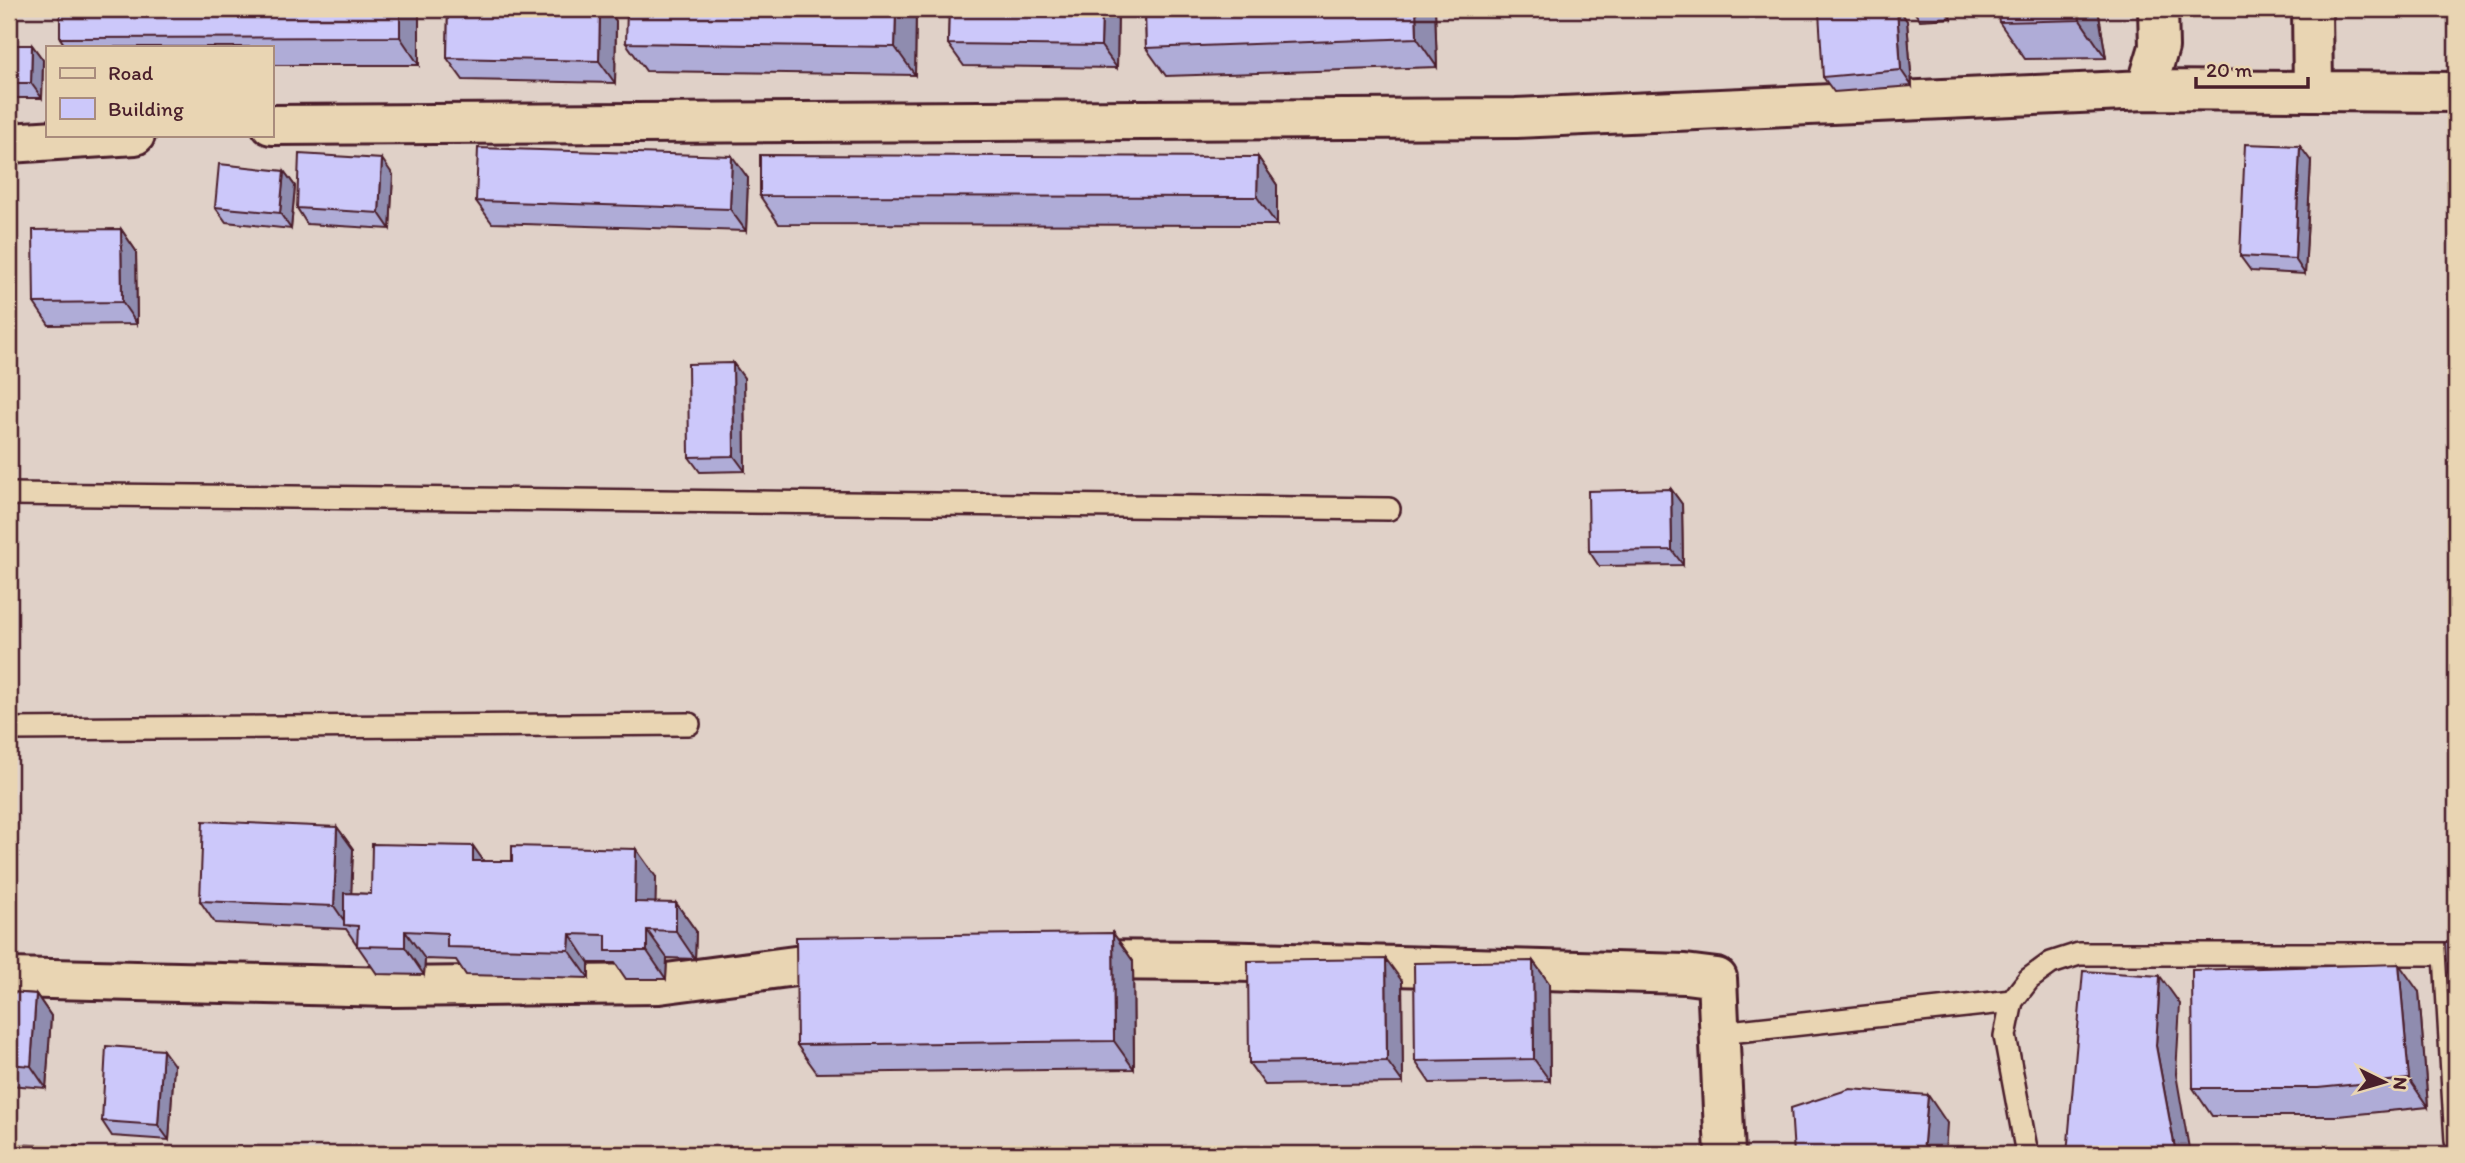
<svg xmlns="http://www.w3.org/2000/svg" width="2465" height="1163" font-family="Itim,sans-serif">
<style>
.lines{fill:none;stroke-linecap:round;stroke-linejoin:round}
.lane-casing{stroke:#4a1f2b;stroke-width:26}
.street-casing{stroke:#4a1f2b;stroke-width:44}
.lane{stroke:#e9d5b3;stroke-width:21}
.street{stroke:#e9d5b3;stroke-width:38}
.wall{fill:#afacd7;stroke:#4a1f2b;stroke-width:2}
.shaded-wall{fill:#8f8caf;stroke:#4a1f2b;stroke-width:2}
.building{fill:#ccc8fa;stroke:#4a1f2b;stroke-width:2}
</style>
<rect width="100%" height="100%" fill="#e0d1c8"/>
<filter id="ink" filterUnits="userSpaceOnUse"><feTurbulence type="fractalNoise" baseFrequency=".0143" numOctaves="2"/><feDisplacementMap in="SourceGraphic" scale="14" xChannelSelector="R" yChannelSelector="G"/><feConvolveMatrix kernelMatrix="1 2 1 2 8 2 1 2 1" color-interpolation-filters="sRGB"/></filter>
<g filter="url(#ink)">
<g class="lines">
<g class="lane-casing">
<path id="lane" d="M9 494 1389 509
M9 729 689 724
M2445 955 2456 1141
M1720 1033 2012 1001
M2027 1154 2005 1036 2012 1001 2029 979 2051 963 2079 954H2456"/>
</g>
<g class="street-casing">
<path id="street" d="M2158 9 2159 47 2146 90 2456 92
M2312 9 2313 91
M271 125 1516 118 2146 90
M9 143 135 135
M1080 960 1212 961 1685 974 1717 978 1725 1154
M9 978 391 987 659 984 848 959"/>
</g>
<use href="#lane" class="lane"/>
<use href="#street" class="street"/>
</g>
<path class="wall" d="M419 9V65H271V47H66L60 38Z
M448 9H608L616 21 615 83 463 80 447 58Z
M916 9 915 75 646 71 626 43Z
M949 9H1118L1117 68 964 66 948 44Z
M1145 9H1435L1437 67 1166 76 1146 48Z
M1857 9H1899L1907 21 1912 86 1834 92 1823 77Z
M1912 9H1950L1951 18 1920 20Z
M1955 9H2098L2106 58 2025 59 1999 22 1998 13 1959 15Z
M9 45H32L43 60 42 98H9Z
M1258 157 1277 185V225L779 224 760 196Z
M2311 161 2305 274 2251 271 2240 256Z
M284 171 295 186 291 229 226 222 215 207Z
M393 175 390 229 307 224 297 208Z
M748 178 746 231 492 223 476 201Z
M121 229 136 251 137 324 49 325 34 303Z
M733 363 744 378 745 471 700 472 689 457Z
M1671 489 1682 504 1683 565 1599 566 1589 551Z
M337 827 353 849 351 893 371 894 473 846 483 861 656 877 655 903H676L696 931 695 959 667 958 666 979H626L615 963H589V978L466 975 456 960 425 959 424 975 377 974 346 929 215 923 200 901Z
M1113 933 1133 961 1134 1069 817 1073 797 1045Z
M1533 961 1549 983 1550 1081 1430 1083 1415 1061Z
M1402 981 1403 1083 1265 1085 1249 1063Z
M9 992 36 994 51 1016 46 1088 9 1085Z
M2419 992 2428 1107 2338 1116H2212L2193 1088Z
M174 1065 169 1140 112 1136 102 1121Z"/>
<path class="shaded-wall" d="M400 9H419V65L400 37Z
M600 9H608L616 21 615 83 599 61Z
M896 9H916L915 75 895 47Z
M1102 9H1118L1117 68 1101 46Z
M1416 9H1435L1437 67 1417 38Z
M1897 9H1899L1907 21 1912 86 1901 70Z
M1944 9H1950L1951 18Z
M2078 9H2098L2106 58 2080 20Z
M32 45 43 60 42 98 31 83Z
M2300 146 2311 161 2305 274 2295 259Z
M732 156 748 178 746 231 730 209Z
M1258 157 1277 185V225L1257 197Z
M382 159 393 175 390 229 379 213Z
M284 171 295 186 291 229 280 213Z
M121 229 136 251 137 324 122 302Z
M733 363 744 378 745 471 734 456Z
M1671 489 1682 504 1683 565 1672 550Z
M337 827 353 849 350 926 347 925 334 906Z
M473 846 493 874 473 861Z
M636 849 656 877 655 931 635 902Z
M676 903 696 931 695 959 676 931Z
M647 930 667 958 666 979 647 951Z
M405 931 425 959 424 975 405 947Z
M1113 933 1133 961 1134 1069 1114 1041Z
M570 934 589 963V978L569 950Z
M1386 959 1402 981 1403 1083 1387 1061Z
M1533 961 1549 983 1550 1081 1534 1059Z
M2399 964 2419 992 2428 1107 2409 1079Z
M2160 976 2180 1004 2176 1074 2190 1154H2176L2156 1046Z
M36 994 51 1016 46 1088 31 1066Z
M163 1050 174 1065 169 1140 158 1125Z
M1928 1095 1947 1123 1945 1154H1923Z
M77 1147 82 1154H76Z"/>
<path class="building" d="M60 9H400V37L60 38Z
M448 9H600L599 61 447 58Z
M627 9H896L895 47 626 43Z
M949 9H1102L1101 46 948 44Z
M1145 9H1416L1417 38 1146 48Z
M1857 9H1897L1901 70 1823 77 1819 12Z
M1997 9H2078L2080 20 1999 22Z
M9 45H32L31 83H9Z
M2245 144 2300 146 2295 259 2240 256Z
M478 148 732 156 730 209 476 201Z
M299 154 382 159 379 213 297 208Z
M760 155 1258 157 1257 197 760 196Z
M219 164 284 171 280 213 215 207Z
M121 229 122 302 34 303 33 230Z
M733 363 734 456 689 457 688 364Z
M1671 489 1672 550 1589 551 1588 491Z
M203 821 337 827 334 906 200 901Z
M372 844 473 846V861H512V846L636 849 635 902 676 903V931L647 930V951H606V935L570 934 569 950 447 947V933L405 931V947L357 946 358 926 344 925V893L371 894Z
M1113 933 1114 1041 797 1045 796 937Z
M2445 942H2456V1128Z
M1386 959 1387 1061 1249 1063 1248 961Z
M1533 961 1534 1059 1415 1061 1414 963Z
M2399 964 2409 1079 2318 1088H2193L2192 970Z
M2083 971 2160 976 2156 1046 2176 1154H2067Z
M9 992 36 994 31 1066 9 1064Z
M106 1046 163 1050 158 1125 102 1121Z
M1850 1089 1928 1095 1923 1154H1794L1791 1108Z
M9 1144 77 1147 76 1154H9Z"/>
</g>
<rect width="2465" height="1163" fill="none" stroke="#e9d5b3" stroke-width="35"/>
<rect x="18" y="18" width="2430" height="1128" fill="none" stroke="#4a1f2b" stroke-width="2.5" filter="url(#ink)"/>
<rect x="46" y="46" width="228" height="91" fill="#e9d5b3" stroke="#a98c7d" stroke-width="2"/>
<rect x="60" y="68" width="35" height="10" fill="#e9d5b3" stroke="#a98c7d" stroke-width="2"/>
<text x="108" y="80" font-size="21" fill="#4a1f2b">Road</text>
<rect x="60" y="98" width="35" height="21" fill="#ccc8fa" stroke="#a98c7d" stroke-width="2"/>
<text x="108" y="116" font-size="21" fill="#4a1f2b">Building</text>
<g transform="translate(2384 1082) rotate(95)" stroke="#e9d5b3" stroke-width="5" paint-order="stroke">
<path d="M0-5L12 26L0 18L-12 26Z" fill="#4a1f2b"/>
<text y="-10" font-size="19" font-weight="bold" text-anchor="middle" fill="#4a1f2b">N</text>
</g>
<path d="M2196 77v10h112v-10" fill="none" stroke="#4a1f2b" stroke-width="3.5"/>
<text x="2206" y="77" font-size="21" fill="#4a1f2b" stroke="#e9d5b3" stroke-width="5" paint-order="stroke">20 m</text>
</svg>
